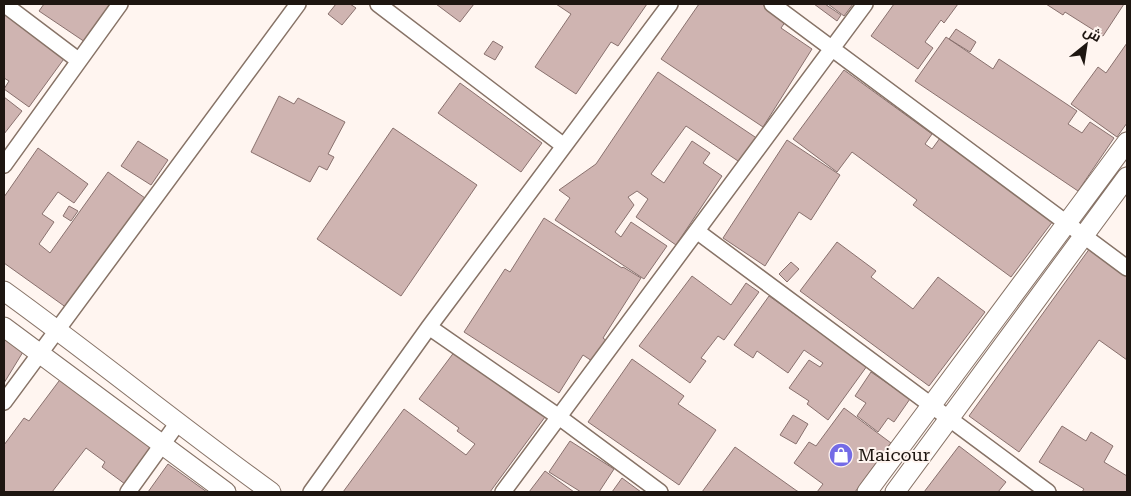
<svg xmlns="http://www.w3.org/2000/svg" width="1131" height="496" font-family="'Roboto Serif',Cairo,serif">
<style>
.building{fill:#cfb4b1;stroke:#89716e}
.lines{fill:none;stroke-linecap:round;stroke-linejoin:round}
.minor-casing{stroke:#877367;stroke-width:18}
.tertiary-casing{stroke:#877367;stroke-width:21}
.minor{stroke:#fff;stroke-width:15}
.tertiary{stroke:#fff;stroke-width:19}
.labels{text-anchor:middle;stroke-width:4;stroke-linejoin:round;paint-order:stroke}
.poi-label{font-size:18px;fill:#1e1611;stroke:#fff5f0;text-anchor:start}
</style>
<rect width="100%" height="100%" fill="#fff5f0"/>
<path class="building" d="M44 4H111L85 42 39 11Z
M336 4H350L356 8 342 25 328 14Z
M436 4H474L460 22Z
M556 4H647L618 46 611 42 576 94 535 67 571 14Z
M699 4H766L788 18 781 28 812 49 763 127 661 59Z
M814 4H825L841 15 837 21Z
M828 4H853L844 16Z
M894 4H958L944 23 941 20 925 42 933 48 918 69 871 36Z
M1046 4H1124L1103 36 1065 12 1063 15Z
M4 9 66 56 29 107 4 89 9 81 4 78Z
M956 29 976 42 970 52 949 39Z
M946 37 993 69 999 59 1077 111 1068 124 1082 133 1090 122 1114 138 1078 191 915 81Z
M493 41 503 47 495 60 484 54Z
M1127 43V123L1117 137 1071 104 1098 67 1106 73Z
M844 70 932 134 925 144 932 149 940 138 1053 221 1011 277 913 205 917 200 852 152 837 172 793 139Z
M658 72 758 139 741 163 686 126 651 174 664 183 692 141 710 153 703 163 722 176 676 245 636 217 648 199 637 191 628 197 634 205 615 232 621 237 631 222 667 246 644 279 555 220 570 198 559 190 596 164Z
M460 83 542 143 521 172 438 113Z
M279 96 294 104 298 98 345 122 328 154 334 157 327 170 319 166 310 182 251 152Z
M4 97 22 111 4 134Z
M393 128 477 185 401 296 317 239Z
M787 140 840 175 811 220 799 212 765 266 723 238Z
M138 141 168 160 151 185 121 166Z
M38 148 88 184 74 203 58 192 42 214 54 222 39 244 50 253 108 172 145 198 67 308 4 263V197Z
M69 206 78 211 71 221 63 216Z
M544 218 622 268 623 267 641 278 603 338 608 342 595 363 583 355 559 393 464 332 505 269 510 272Z
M837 242 876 271 871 277 913 309 938 277 985 312 929 386 800 291Z
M1090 248 1127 275V360L1099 340 1019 452 969 416Z
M791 262 799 269 787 282 779 274Z
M692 276 731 305 746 283 759 292 724 340 718 336 701 358 706 361 690 383 639 346Z
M769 296 867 366 828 420 807 404 809 401 789 388 809 360 820 367 823 363 804 350 788 373 757 351 753 358 734 345Z
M4 333 26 347 4 383Z
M455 351 545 417 490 492H343L404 409 466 455 475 444 457 431 459 428 419 399Z
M632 359 684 396 678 404 716 430 679 485 588 422Z
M871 372 903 394 905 391 912 396 894 422 888 418 878 432 857 416 866 403 855 396Z
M62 377 154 446 125 484 102 467 105 462 86 448 52 492H4V445L24 418 29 421Z
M844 408 891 443 855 492H817L823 484 794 463 809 442 816 446Z
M793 415 808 424 796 444 780 435Z
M1062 426 1086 441 1091 432 1113 446 1104 462 1127 476V492H1082L1084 489 1039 462Z
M570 441 614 469 599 492H581L549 472Z
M959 446 1006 482 998 492H924Z
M735 447 797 491 800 492H702Z
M168 464 207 492H148Z
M545 471 574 492H529Z
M622 478 641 492H612Z"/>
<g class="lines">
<g class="minor-casing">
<path id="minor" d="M4 4 78 60
M378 4 564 146
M772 4 1127 268
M4 165 120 4
M698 232 1048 492
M429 327 559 417 660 492
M4 402 298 4
M128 492 177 424
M311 492 429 327 670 4
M503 492 865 4"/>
</g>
<g class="tertiary-casing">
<path id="tertiary" d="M4 291C94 356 181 427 271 492
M4 327 226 492
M867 492 1127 142
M895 492 1127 177"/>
</g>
<use href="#minor" class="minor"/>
<use href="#tertiary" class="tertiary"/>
</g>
<defs>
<g id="shop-disc" transform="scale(1.25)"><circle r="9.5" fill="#746be6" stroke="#fff5f0"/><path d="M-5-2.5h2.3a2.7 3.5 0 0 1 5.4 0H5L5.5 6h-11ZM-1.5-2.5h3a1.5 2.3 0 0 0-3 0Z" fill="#fff"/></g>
</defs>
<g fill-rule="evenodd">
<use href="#shop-disc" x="841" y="455"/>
</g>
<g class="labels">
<g class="poi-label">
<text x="858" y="461">Maicour</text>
</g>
</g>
<rect width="1131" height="496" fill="none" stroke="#1e1611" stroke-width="10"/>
<g transform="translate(1086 45) rotate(30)" stroke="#fff5f0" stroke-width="4" paint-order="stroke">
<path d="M0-4L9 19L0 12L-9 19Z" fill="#1e1611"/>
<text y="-8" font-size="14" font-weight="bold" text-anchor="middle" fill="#1e1611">ش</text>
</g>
</svg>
